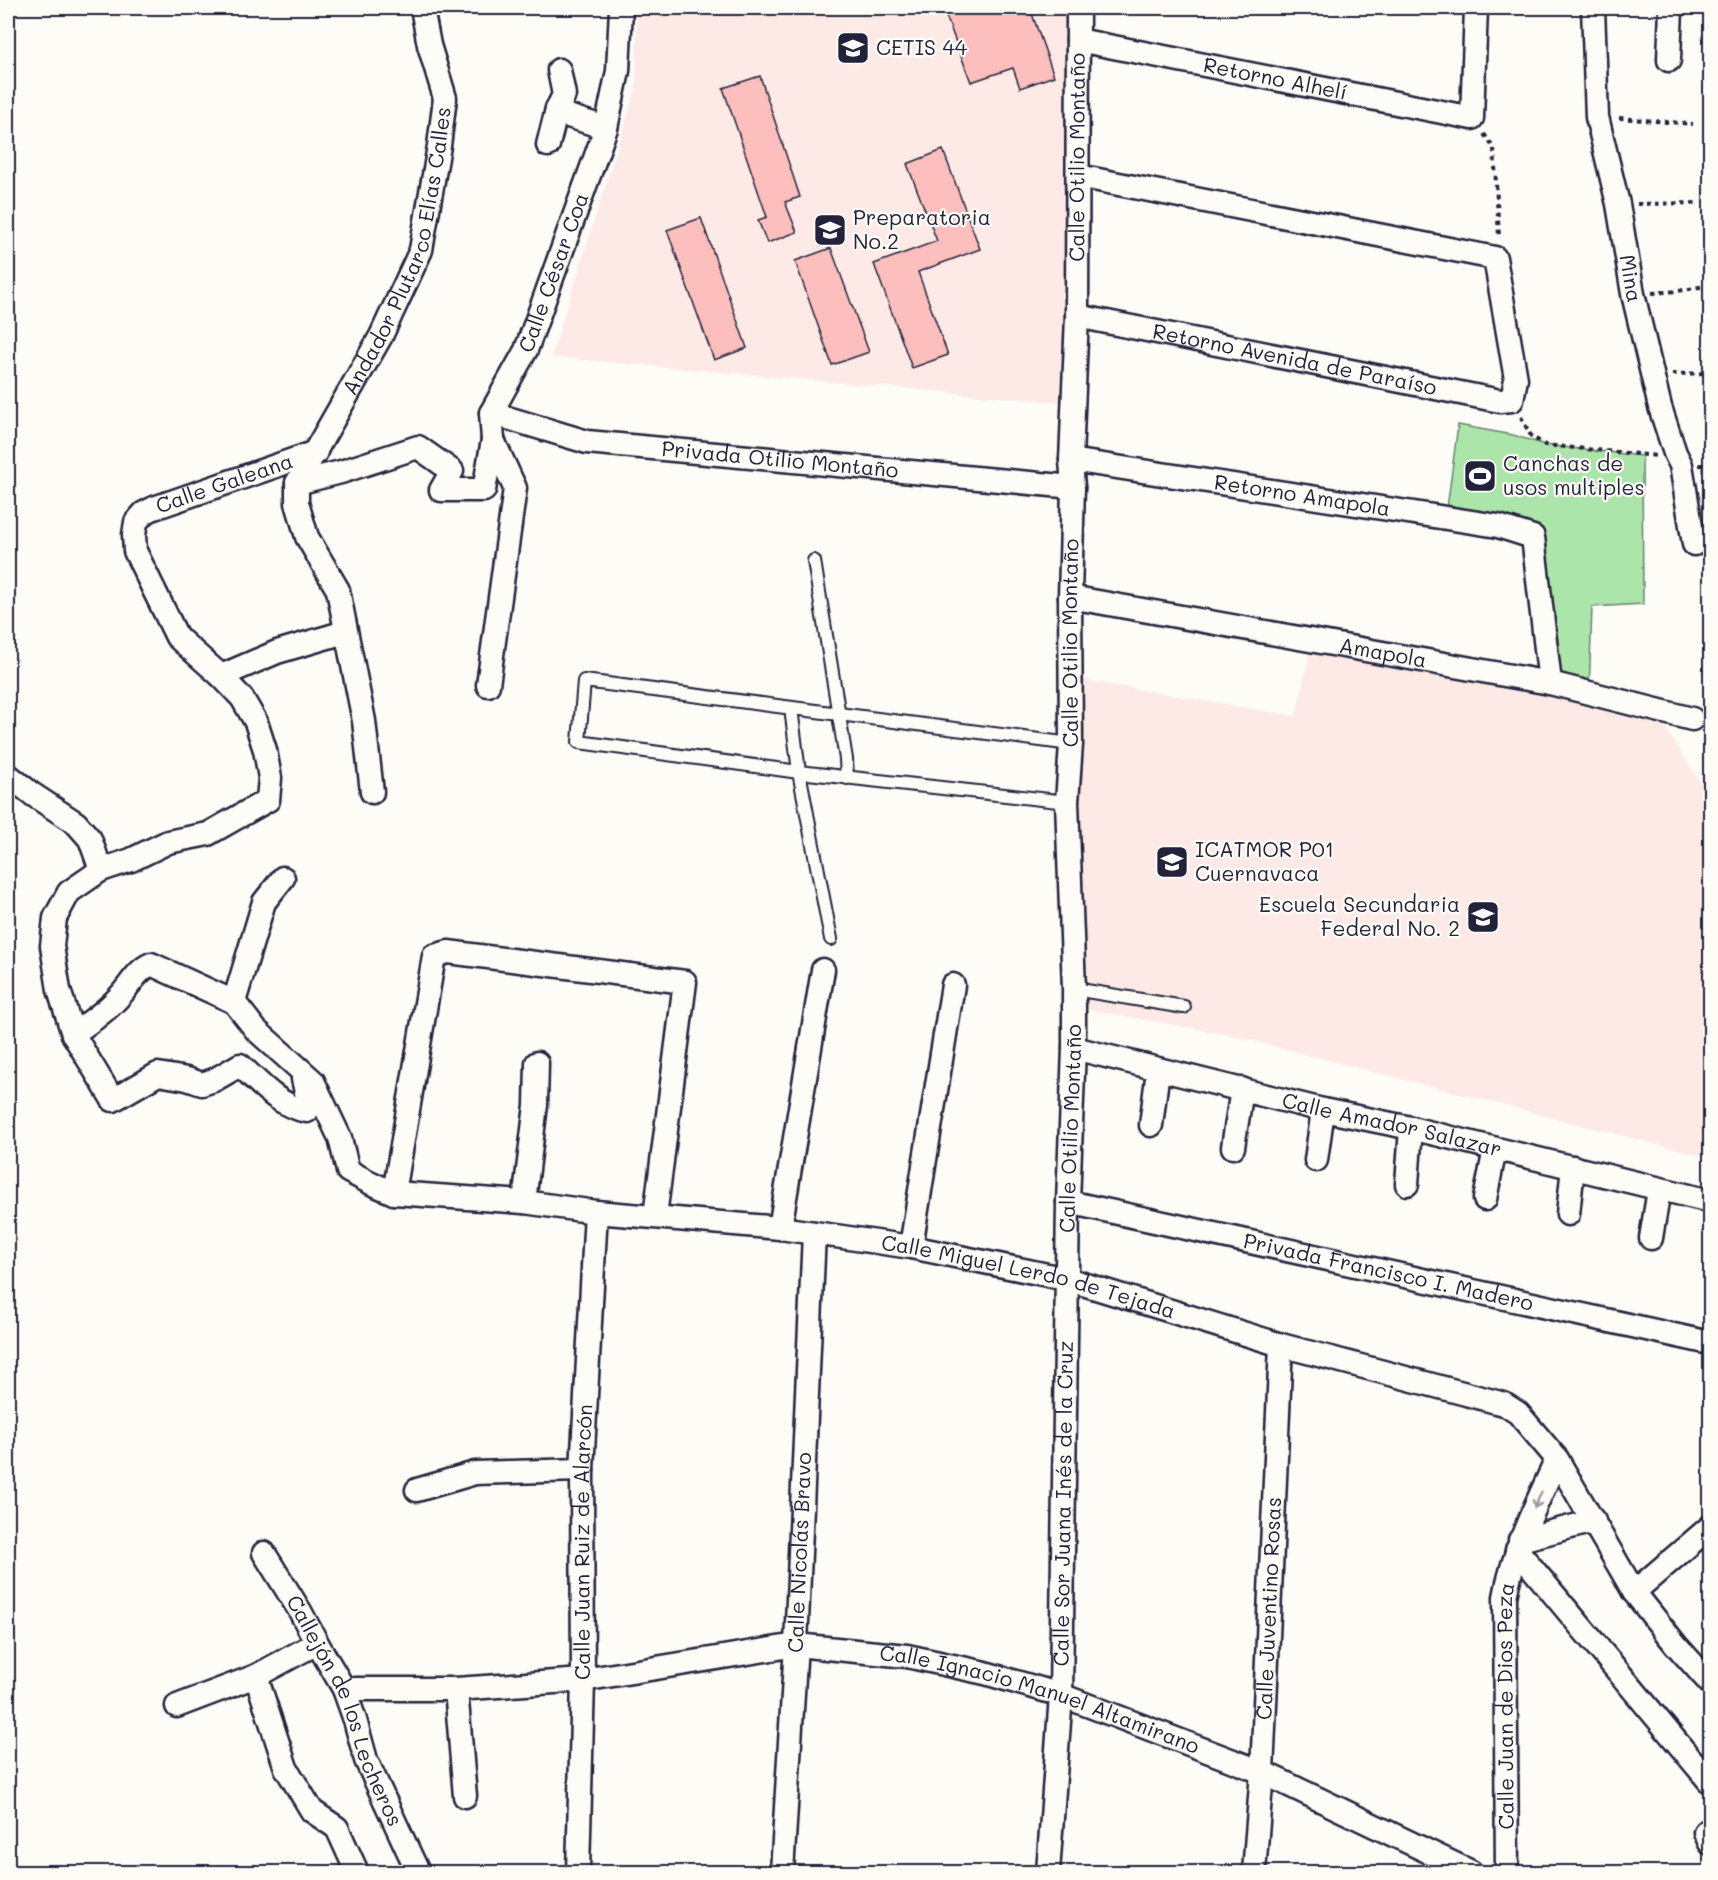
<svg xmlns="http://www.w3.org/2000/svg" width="1718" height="1880" font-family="Mali,sans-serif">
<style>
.built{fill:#fdeae6}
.green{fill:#ace5a9;stroke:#678472;stroke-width:1.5}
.building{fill:#fcbfbd;stroke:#22223b;stroke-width:1.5}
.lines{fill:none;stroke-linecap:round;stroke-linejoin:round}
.lane-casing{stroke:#22223b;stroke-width:16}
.street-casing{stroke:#22223b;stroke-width:27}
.path{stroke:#22223b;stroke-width:4;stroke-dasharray:4.5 4.5;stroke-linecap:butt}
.lane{stroke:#fdfcf7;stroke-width:12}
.street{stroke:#fdfcf7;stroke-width:22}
.oneway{stroke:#9a9aa2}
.labels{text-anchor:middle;stroke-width:4.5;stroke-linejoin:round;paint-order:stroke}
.poi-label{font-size:21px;fill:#22223b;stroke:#fdfcf7;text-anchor:start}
.street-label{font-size:21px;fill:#22223b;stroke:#fdfcf7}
</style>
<rect width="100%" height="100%" fill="#fdfcf7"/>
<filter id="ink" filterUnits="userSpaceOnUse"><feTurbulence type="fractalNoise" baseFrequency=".0167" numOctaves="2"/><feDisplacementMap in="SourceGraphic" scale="12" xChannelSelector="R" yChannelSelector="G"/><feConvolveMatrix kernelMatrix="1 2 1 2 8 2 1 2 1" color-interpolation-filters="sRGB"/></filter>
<g filter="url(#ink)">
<path class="built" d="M637 8H1068L1067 403 551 357 636 89Z
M1311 646 1659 718 1710 798V1158L1230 1035 1079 1008 1077 679 1296 716Z"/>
<path class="green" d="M1458 425 1513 435 1545 445 1642 456 1643 604 1592 607 1589 693 1550 683 1533 537 1446 516Z"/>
<path class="building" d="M943 8H1030L1054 76 1020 88 1013 68 971 82Z
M760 76 800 197 785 202 797 232 767 243 758 220 767 217 723 88Z
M943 150 980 249 918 272 948 355 912 368 874 264 937 241 907 164Z
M701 218 747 348 714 360 667 230Z
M831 248 869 352 832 365 795 261Z"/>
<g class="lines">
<g class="lane-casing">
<path id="lane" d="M814 561 846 759 847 778
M791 708 799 772 831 939
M1067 802 799 772 579 742 584 681 1071 744
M1074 989 1184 1007"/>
</g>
<g class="street-casing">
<g id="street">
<path id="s1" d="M1593 8 1597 117 1618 204 1633 294 1660 407 1675 453 1681 465 1694 544"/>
<path id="s2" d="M1078 40 1472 118 1476 8"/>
<path d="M1669 60 1671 8"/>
<path d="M557 109 568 116 606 128"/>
<path d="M548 145 557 109 564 95 559 70"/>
<path id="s3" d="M1077 316 1500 401 1512 400 1516 379 1495 258 1078 176"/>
<path id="s4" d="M491 413 587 442 1073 487"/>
<path id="s5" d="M1071 460 1498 526 1533 537 1550 683"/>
<path id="s6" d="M297 483 341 472 418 447 452 471 441 490H484L493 440 491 413 526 350 606 128 618 71 621 8"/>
<path id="s7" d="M1070 597 1550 683 1692 719"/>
<path d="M221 676 277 652 345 632"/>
<path d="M488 685 515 488 493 440"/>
<path d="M8 775 32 794 76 823 90 839 101 870"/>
<path id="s8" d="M372 792 364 721 338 590 307 537 297 503V483L381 336 421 250 439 146 445 98 429 45 422 8"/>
<path d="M234 1002 264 902 283 878"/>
<path id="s9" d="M73 1034C89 1023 105 1012 118 998 130 986 136 971 151 964L234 1002 256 1030 313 1081 340 1138 348 1171 371 1183 394 1193 524 1202 596 1212 780 1228 911 1247 1067 1279 1281 1345 1504 1404 1518 1413 1557 1459 1634 1592 1676 1645 1710 1683"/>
<path id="s10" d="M1074 1048 1323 1110 1411 1128 1710 1201"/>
<path id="s11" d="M303 1079 309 1105 307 1111C279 1106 260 1084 240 1065L214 1080 202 1084 187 1079 158 1074 113 1100 73 1034 59 990 52 946 55 918 69 892 101 870 131 860 168 842 208 834 268 800 270 778 265 750 256 722 242 698 221 676 177 637 135 551 134 535 136 522 144 513 154 508 316 452"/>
<path d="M1151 1125 1158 1070"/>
<path d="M1233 1147 1242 1089"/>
<path d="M1316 1160 1323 1110"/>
<path d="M1407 1184 1411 1128"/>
<path d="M394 1193 434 956 448 952 685 982 655 1216"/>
<path d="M1485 1199 1495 1149"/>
<path d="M524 1202 536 1105 537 1063"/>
<path id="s12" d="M1068 1202 1710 1343"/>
<path d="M1568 1214 1573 1167"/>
<path d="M780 1228 823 970"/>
<path d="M1651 1238 1659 1190"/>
<path d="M911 1247 953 985"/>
<path d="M417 1490 475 1473 582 1470"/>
<path d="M1520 1540 1594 1521"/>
<path d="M1517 1550 1710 1782"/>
<path id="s13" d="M264 1553 300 1611 317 1643 344 1689 355 1720 366 1760 418 1872"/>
<path d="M1634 1592 1710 1527"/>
<path d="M256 1676 286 1768 312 1811 337 1828 357 1872"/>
<path id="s14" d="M344 1689H456L583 1680 796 1645 907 1656 985 1673 1061 1695 1262 1772 1471 1872"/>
<path d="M456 1689 465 1796"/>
<path d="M177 1706 256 1676 317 1643"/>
<path d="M1705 1832 1710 1843"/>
<path id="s15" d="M578 1872 583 1680 582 1470 596 1212"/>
<path id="s16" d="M782 1872 796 1645 814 1233"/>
<path id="s17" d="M1048 1872 1061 1695 1068 1202 1074 1048V989L1067 802 1071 744 1070 597 1073 487 1071 460 1077 316 1078 8"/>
<path id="s18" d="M1254 1872 1262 1772 1281 1345"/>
<path id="s19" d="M1507 1872 1505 1597C1514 1548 1536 1505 1557 1459"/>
</g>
</g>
<path class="path" d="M1619 118 1693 124
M1484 134 1494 148 1499 237
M1637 204 1700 203
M1652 293 1678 291 1710 285
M1672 374 1710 373
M1521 417 1531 436 1545 445 1657 456
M1699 465H1710"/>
<use href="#lane" class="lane"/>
<use href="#street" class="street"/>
</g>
<defs><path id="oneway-shaft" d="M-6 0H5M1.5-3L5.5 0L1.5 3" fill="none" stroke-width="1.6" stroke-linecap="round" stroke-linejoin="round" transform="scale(1.5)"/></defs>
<use class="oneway" href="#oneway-shaft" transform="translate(1538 1500) rotate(114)"/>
</g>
<defs>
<g id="school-square" transform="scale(1.725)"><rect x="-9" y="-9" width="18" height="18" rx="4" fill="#22223b" stroke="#fdfcf7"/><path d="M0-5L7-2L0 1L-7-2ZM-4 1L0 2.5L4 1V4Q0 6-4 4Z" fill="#fff"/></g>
<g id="stadium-square" transform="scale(1.725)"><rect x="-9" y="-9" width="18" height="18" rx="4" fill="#22223b" stroke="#fdfcf7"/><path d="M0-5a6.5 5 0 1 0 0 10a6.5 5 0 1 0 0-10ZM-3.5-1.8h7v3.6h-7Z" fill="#fff"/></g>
</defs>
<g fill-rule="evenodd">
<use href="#school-square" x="853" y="48"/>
<use href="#school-square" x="830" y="230"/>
<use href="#stadium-square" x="1480" y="476"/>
<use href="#school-square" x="1172" y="862"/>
<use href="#school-square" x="1483" y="917"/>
</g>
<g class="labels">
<g class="poi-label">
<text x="876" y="55">CETIS 44</text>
<text x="853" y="225">Preparatoria<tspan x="853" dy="24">No.2</tspan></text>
<text x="1503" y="471">Canchas de<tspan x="1503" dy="24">usos multiples</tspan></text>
<text x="1195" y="857">ICATMOR P01<tspan x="1195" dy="24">Cuernavaca</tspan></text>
<text x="1460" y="912" text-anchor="end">Escuela Secundaria<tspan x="1460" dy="24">Federal No. 2</tspan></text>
</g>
<g class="street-label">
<text dy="7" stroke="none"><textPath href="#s2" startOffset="201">Retorno Alhelí</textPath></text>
<text dy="7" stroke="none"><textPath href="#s17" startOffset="1716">Calle Otilio Montaño</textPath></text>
<text dy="7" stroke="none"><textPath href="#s8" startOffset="578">Andador Plutarco Elías Calles</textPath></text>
<text dy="7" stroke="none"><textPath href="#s6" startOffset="465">Calle César Coa</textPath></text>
<text dy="7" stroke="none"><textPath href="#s1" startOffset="274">Mina</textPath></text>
<text dy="7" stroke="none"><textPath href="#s3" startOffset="222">Retorno Avenida de Paraíso</textPath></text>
<text dy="7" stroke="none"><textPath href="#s4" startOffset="294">Privada Otilio Montaño</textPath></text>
<text dy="7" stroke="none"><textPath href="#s11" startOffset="1122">Calle Galeana</textPath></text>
<text dy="7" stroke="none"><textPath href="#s5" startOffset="234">Retorno Amapola</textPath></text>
<text dy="7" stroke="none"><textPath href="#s17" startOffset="1230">Calle Otilio Montaño</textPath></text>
<text dy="7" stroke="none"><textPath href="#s7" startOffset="318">Amapola</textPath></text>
<text dy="7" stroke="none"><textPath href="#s10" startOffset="327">Calle Amador Salazar</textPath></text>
<text dy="7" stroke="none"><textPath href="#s17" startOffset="744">Calle Otilio Montaño</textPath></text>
<text dy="7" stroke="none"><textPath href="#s12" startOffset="328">Privada Francisco I. Madero</textPath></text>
<text dy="7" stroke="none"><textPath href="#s9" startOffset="1098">Calle Miguel Lerdo de Tejada</textPath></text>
<text dy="7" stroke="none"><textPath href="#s17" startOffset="369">Calle Sor Juana Inés de la Cruz</textPath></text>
<text dy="7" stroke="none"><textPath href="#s15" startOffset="330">Calle Juan Ruiz de Alarcón</textPath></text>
<text dy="7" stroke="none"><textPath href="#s16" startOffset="320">Calle Nicolás Bravo</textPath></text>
<text dy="7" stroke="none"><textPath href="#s18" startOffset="264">Calle Juventino Rosas</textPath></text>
<text dy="7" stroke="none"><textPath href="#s14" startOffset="706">Calle Ignacio Manuel Altamirano</textPath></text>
<text dy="7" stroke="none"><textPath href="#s19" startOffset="166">Calle Juan de Dios Peza</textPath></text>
<text dy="7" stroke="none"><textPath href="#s13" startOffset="178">Callejón de los Lecheros</textPath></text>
</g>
</g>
<rect width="1718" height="1880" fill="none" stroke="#fdfcf7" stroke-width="30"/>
<rect x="15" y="15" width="1688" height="1850" fill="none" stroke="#22223b" stroke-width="2" filter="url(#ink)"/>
</svg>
